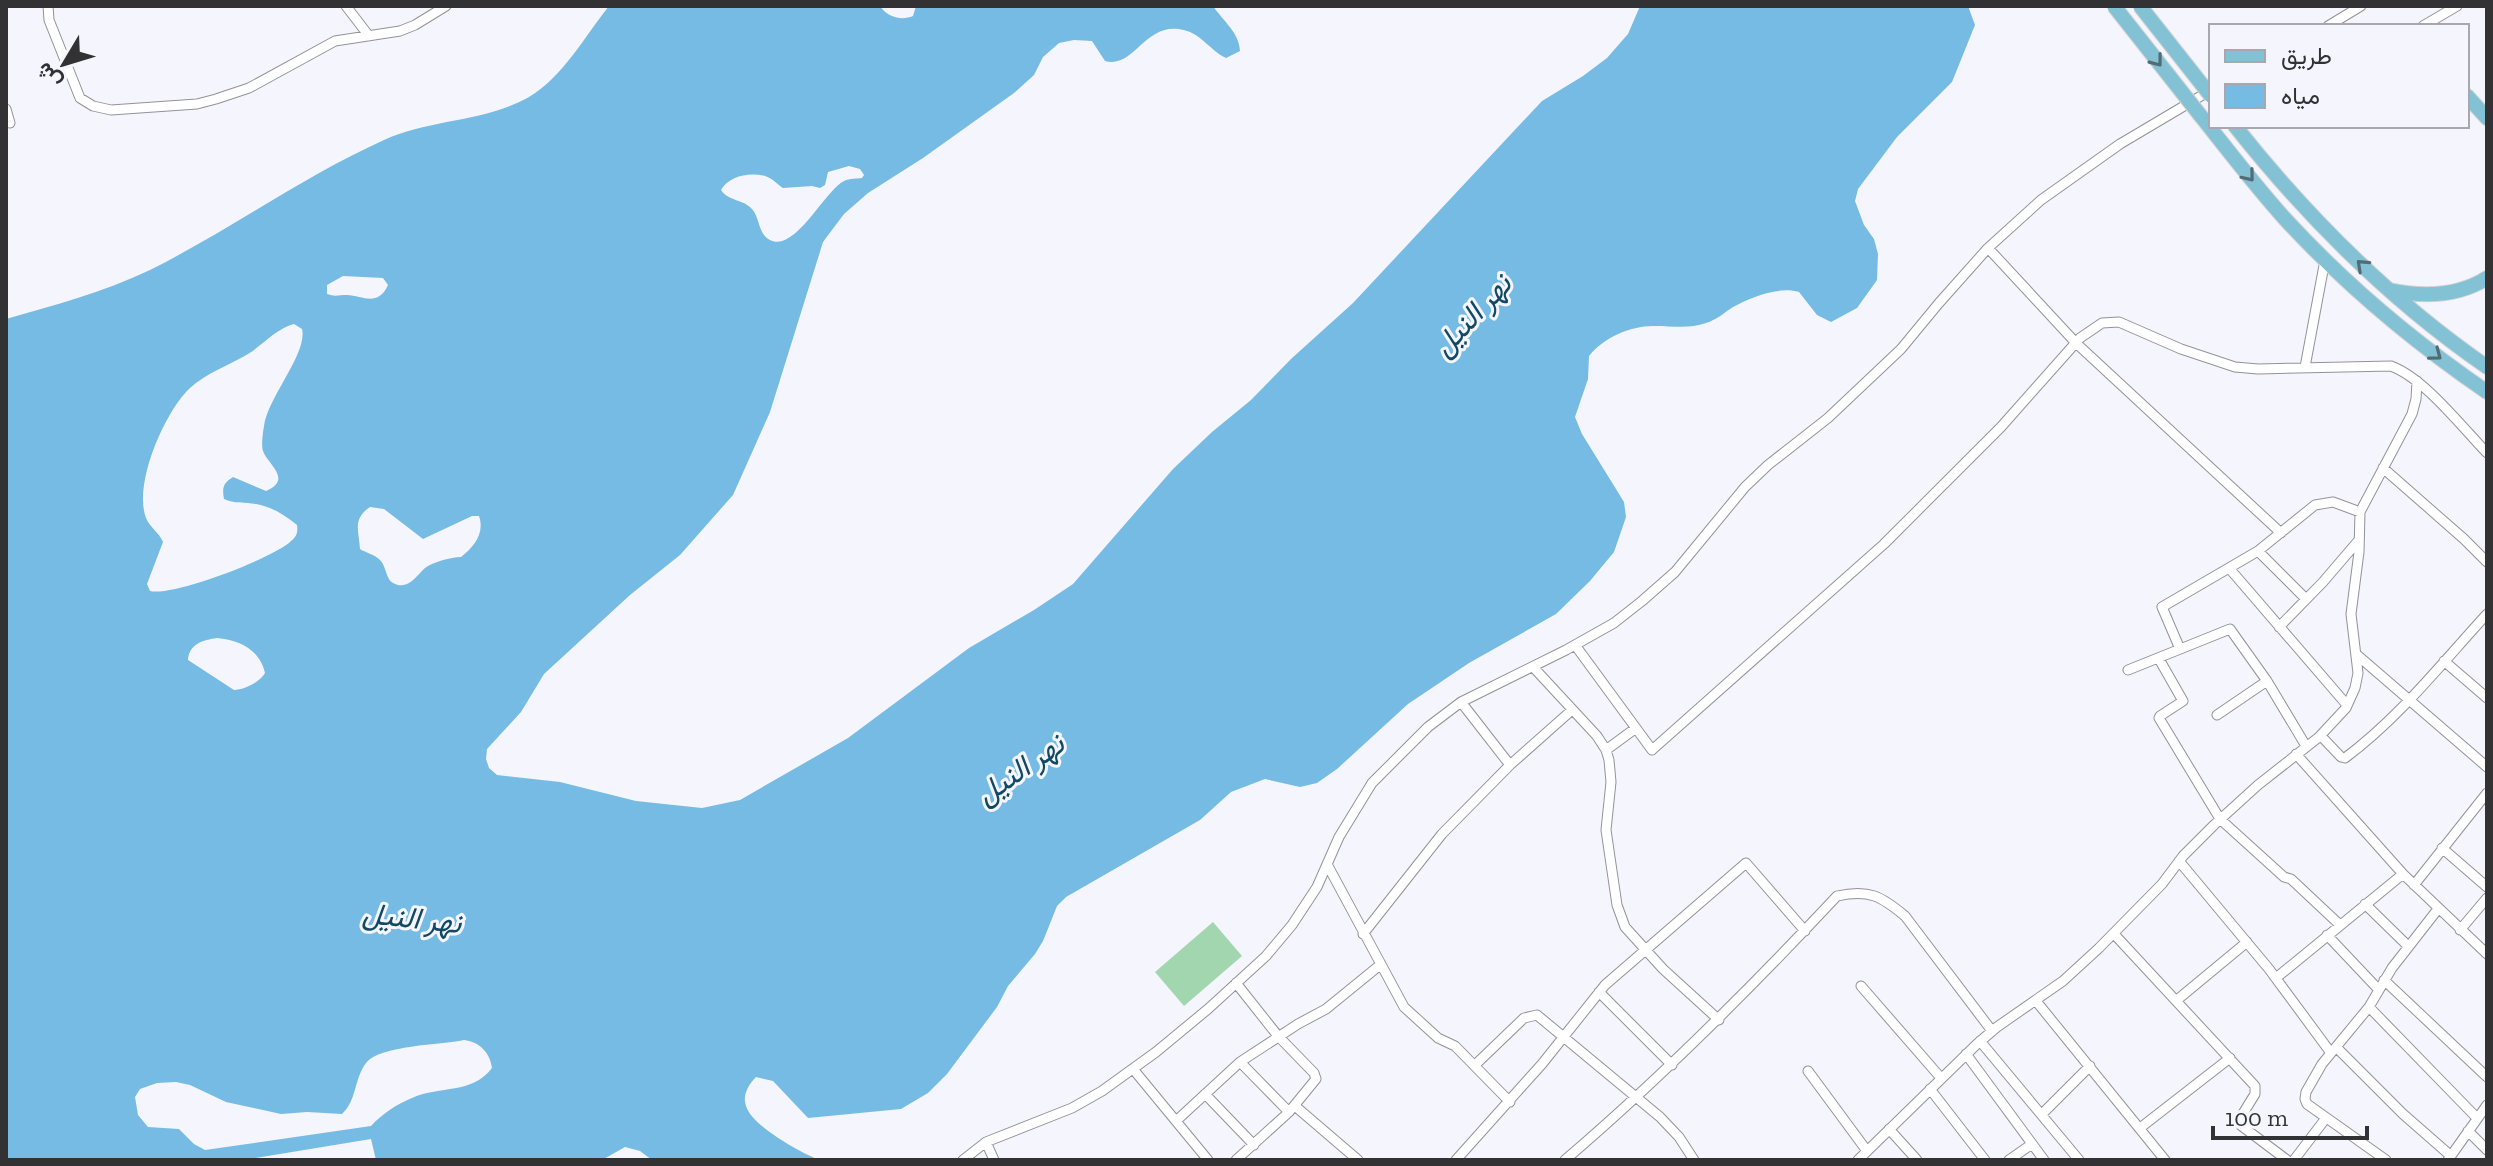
<svg xmlns="http://www.w3.org/2000/svg" width="2493" height="1166" font-family="'Zilla Slab',Vazirmatn,serif">
<style>
.green{fill:#a1d6af}
.water{fill:#76bbe3;fill-rule:evenodd}
.lines{fill:none;stroke-linecap:round;stroke-linejoin:round}
.minor-casing{stroke:#92929a;stroke-width:11}
.primary-casing{stroke:#d2d2d3;stroke-width:16}
.minor{stroke:#fff;stroke-width:9}
.primary{stroke:#82c2d4;stroke-width:14}
.primary-bridge-casing{stroke:#d2d2d3;stroke-width:16;stroke-linecap:butt}
.primary-bridge{stroke:#82c2d4;stroke-width:14}
.oneway{stroke:#526c75}
.labels{text-anchor:middle;stroke-width:6;stroke-linejoin:round;paint-order:stroke}
.water-label{font-size:30px;font-style:italic;fill:#114964;stroke:#f5f5fd}
</style>
<rect width="100%" height="100%" fill="#f5f5fd"/>
<path class="green" d="M1213 922 1242 956 1184 1006 1155 972Z"/>
<path class="water" d="M609 6H880C887 17 901 21 913 16L916 6H1213C1223 21 1239 32 1240 51L1226 58C1211 51 1201 34 1184 30 1145 20 1135 69 1105 61L1092 41 1074 40 1059 43 1043 57 1034 75 1014 93 923 158 868 193 844 214 823 242 770 412 733 495 680 555 630 595 544 674 521 712 487 749 486 759 489 768 497 775 560 782 636 801 702 808 740 800 848 738 969 648 1034 610 1073 584 1173 469 1212 432 1251 400 1291 359 1353 303 1542 101 1583 76 1607 58 1628 34 1640 6H1968L1975 25 1952 82 1897 137 1858 189 1855 201 1864 225 1874 239 1878 254 1877 280 1857 308 1831 322 1817 315 1799 292C1779 286 1751 297 1733 307 1724 313 1716 320 1706 323 1690 329 1672 326 1656 326 1632 325 1604 337 1589 356L1588 379 1575 417 1582 434 1624 502 1626 517 1614 552 1590 581 1556 614 1469 663 1408 704 1337 769 1317 783 1300 787 1265 779 1231 792 1200 820 1066 897 1057 906 1043 941 1035 954 1008 986 997 1007 947 1074 928 1093 901 1109 808 1118 773 1081 756 1077C749 1084 742 1095 746 1106 752 1126 800 1152 819 1160H652L640 1151 625 1147 602 1160H376L371 1139 244 1160H6V319C55 305 104 292 150 270 230 230 302 177 384 140 430 119 485 122 529 97 563 77 585 36 609 6ZM849 166 860 169 864 175 862 178C857 179 850 178 844 181 825 190 795 253 770 240 758 234 760 218 752 209 743 199 728 201 721 190 729 176 749 172 765 176 772 178 777 184 783 188L812 186 820 188 825 185 828 172ZM343 276 383 278 388 285C378 307 363 296 347 295 338 295 335 297 327 294V285ZM294 324 302 329C308 353 268 397 264 426 263 432 261 445 263 451 268 465 293 479 266 491L233 477C223 483 222 488 224 499 234 504 245 502 256 504 272 507 285 515 297 525 298 532 297 536 291 541 274 558 172 597 150 591L147 584 163 542C159 532 150 528 146 518 133 484 165 411 190 388 206 373 230 365 248 354 264 344 277 328 294 324ZM370 507 384 509 423 539 472 516H479C485 533 474 547 461 557 451 557 433 562 425 568 416 576 408 591 393 583 386 579 386 567 381 561 375 554 366 553 360 549 359 531 352 519 370 507ZM217 638C240 640 260 650 265 673 260 682 244 690 234 690L188 660C189 644 203 640 217 638ZM464 1040C480 1042 490 1053 492 1068 471 1095 441 1085 412 1098 397 1104 382 1114 371 1126L205 1150 194 1144 179 1129 148 1127 138 1115 135 1097 140 1089 157 1083 176 1082 190 1085 226 1102 281 1114 307 1112 342 1114C357 1100 354 1079 366 1063 380 1045 441 1045 464 1040Z"/>
<g class="lines">
<g class="minor-casing">
<path id="minor" d="M48 6 49 20 80 98 93 106 111 110 197 104 216 99 249 88 335 41 400 31 415 25 446 6
M346 6 369 36
M2328 26 2361 6
M2423 26 2457 6
M6 109 10 123
M1988 248 2076 343 2281 533
M2305 367 2325 260
M2383 468 2464 539 2487 562
M2258 551 2306 599
M2229 568 2347 705
M2279 627 2323 582 2359 540
M1575 645 1652 750 1884 544 2001 427 2080 338 2102 323 2119 322 2181 349 2235 367 2258 369 2391 366C2424 378 2462 427 2487 453
M2180 649 2162 607 2258 551 2315 505 2333 502 2360 512
M2356 654 2487 767
M2159 659 2183 701 2160 716 2159 718 2220 819 2284 877 2291 879 2340 925
M2444 661 2487 698
M1534 668 1597 736 1606 750 1609 760 1611 782 1606 830 1617 905 1625 927 1663 969 1719 1020
M2128 670 2230 629 2267 681 2306 746
M1461 702 1510 765
M2217 715 2267 681
M2321 736 2341 757 2345 758C2399 718 2442 663 2487 614
M1606 750 1636 728
M2296 754 2403 874 2487 954
M2442 848 2487 887
M2179 861 2269 969 2331 1053
M1328 866 1404 1007 1438 1038 1455 1046 1510 1102
M2414 885 2487 793
M2365 904 2408 946
M2460 930 2487 898
M1363 934 1442 834 1510 765 1572 710
M2114 934 2255 1086V1094L2239 1120V1124L2287 1160
M2327 935 2379 990
M2276 978 2403 874
M2384 980 2487 1077
M1861 986 1941 1078
M1599 992 1672 1065
M2177 1000 2247 942
M2036 1001 2165 1160
M2369 1007 2477 1118
M1980 1041 2079 1160
M2336 1047 2403 1114 2451 1156
M1966 1054 2044 1160
M1240 1062 1289 1112
M1475 1065 1524 1018 1537 1015 1660 1117 1679 1137 1694 1160
M1133 1069 1208 1160
M1808 1071 1867 1151
M1930 1089 1985 1160
M1205 1094 1254 1145
M1295 1106 1358 1160
M2042 1114 2090 1066
M1176 1121 1240 1062 1298 1024 1326 1009 1380 965
M2140 1128 2230 1058
M1889 1129 1917 1160
M2468 1131 2487 1150
M986 1142 994 1160
M963 1160 986 1142 1072 1108 1102 1091 1156 1052 1208 1009 1266 956 1292 925 1317 887 1339 837 1372 783 1428 727 1461 702 1566 650 1614 623 1642 601 1675 572 1745 487 1768 465 1828 418 1901 349 1939 303 1988 248 2041 200 2120 144 2211 90
M1236 1160 1289 1112 1316 1079 1314 1073 1278 1036 1236 983
M1456 1160 1542 1064 1605 985 1746 863 1805 931
M1565 1160C1662 1077 1749 990 1837 896 1869 889 1881 896 1905 916L1992 1031
M1858 1160 1977 1044 1997 1027 2063 981 2099 948 2162 884 2183 856 2214 825 2258 785 2319 737 2346 708 2355 688 2358 673 2351 614 2359 552 2360 512 2412 414 2416 399 2417 381
M2009 1160 2032 1144
M2294 1160 2326 1118
M2386 1160 2307 1104 2305 1099 2306 1092 2322 1064 2369 1007 2392 968 2438 909
M2448 1160 2487 1105"/>
</g>
<g class="primary-casing">
<path id="primary" d="M2467 96 2487 118
M2200 115C2228 150 2256 187 2286 220 2346 285 2414 342 2487 392
M2235 126C2308 218 2390 300 2487 367
M2389 290C2422 297 2457 297 2487 278"/>
</g>
<use href="#minor" class="minor"/>
<use href="#primary" class="primary"/>
<g class="primary-bridge-casing">
<path id="primary-bridge" d="M2114 6 2200 115
M2140 6 2211 96"/>
</g>
<use href="#primary-bridge" class="primary-bridge"/>
</g>
<defs><path id="oneway-chevron" d="M-2-3.5L2.5 0L-2 3.5" fill="none" stroke-width="1.6" stroke-linecap="round" stroke-linejoin="round" transform="scale(2)"/></defs>
<g class="oneway">
<use href="#oneway-chevron" transform="translate(2157 61) rotate(52)"/>
<use href="#oneway-chevron" transform="translate(2249 176) rotate(51)"/>
<use href="#oneway-chevron" transform="translate(2362 265) rotate(-137)"/>
<use href="#oneway-chevron" transform="translate(2436 355) rotate(37)"/>
</g>
<g class="labels">
<g class="water-label">
<text transform="translate(1472 315) rotate(-47)" y="10">نهر النيل</text>
<text transform="translate(1020 769) rotate(-35)" y="10">نهر النيل</text>
<text transform="translate(412 918) rotate(6)" y="10">نهر النيل</text>
</g>
</g>
<rect width="2493" height="1166" fill="none" stroke="#323235" stroke-width="16"/>
<rect x="2209" y="24" width="260" height="104" fill="#f5f5fd" stroke="#a7a7ad" stroke-width="2"/>
<rect x="2225" y="50" width="40" height="12" fill="#82c2d4" stroke="#a7a7ad" stroke-width="2"/>
<text x="2281" y="64" font-size="24" fill="#323235">طريق</text>
<rect x="2225" y="84" width="40" height="24" fill="#76bbe3" stroke="#a7a7ad" stroke-width="2"/>
<text x="2281" y="104" font-size="24" fill="#323235">مياه</text>
<g transform="translate(64 64) rotate(232)" stroke="#f5f5fd" stroke-width="6" paint-order="stroke">
<path d="M0-6L14 30L0 20L-14 30Z" fill="#323235"/>
<text y="-12" font-size="22" font-weight="bold" text-anchor="middle" fill="#323235">ش</text>
</g>
<path d="M2213 1126v12h154v-12" fill="none" stroke="#323235" stroke-width="4"/>
<text x="2225" y="1126" font-size="24" fill="#323235" stroke="#f5f5fd" stroke-width="6" paint-order="stroke">100 m</text>
</svg>
